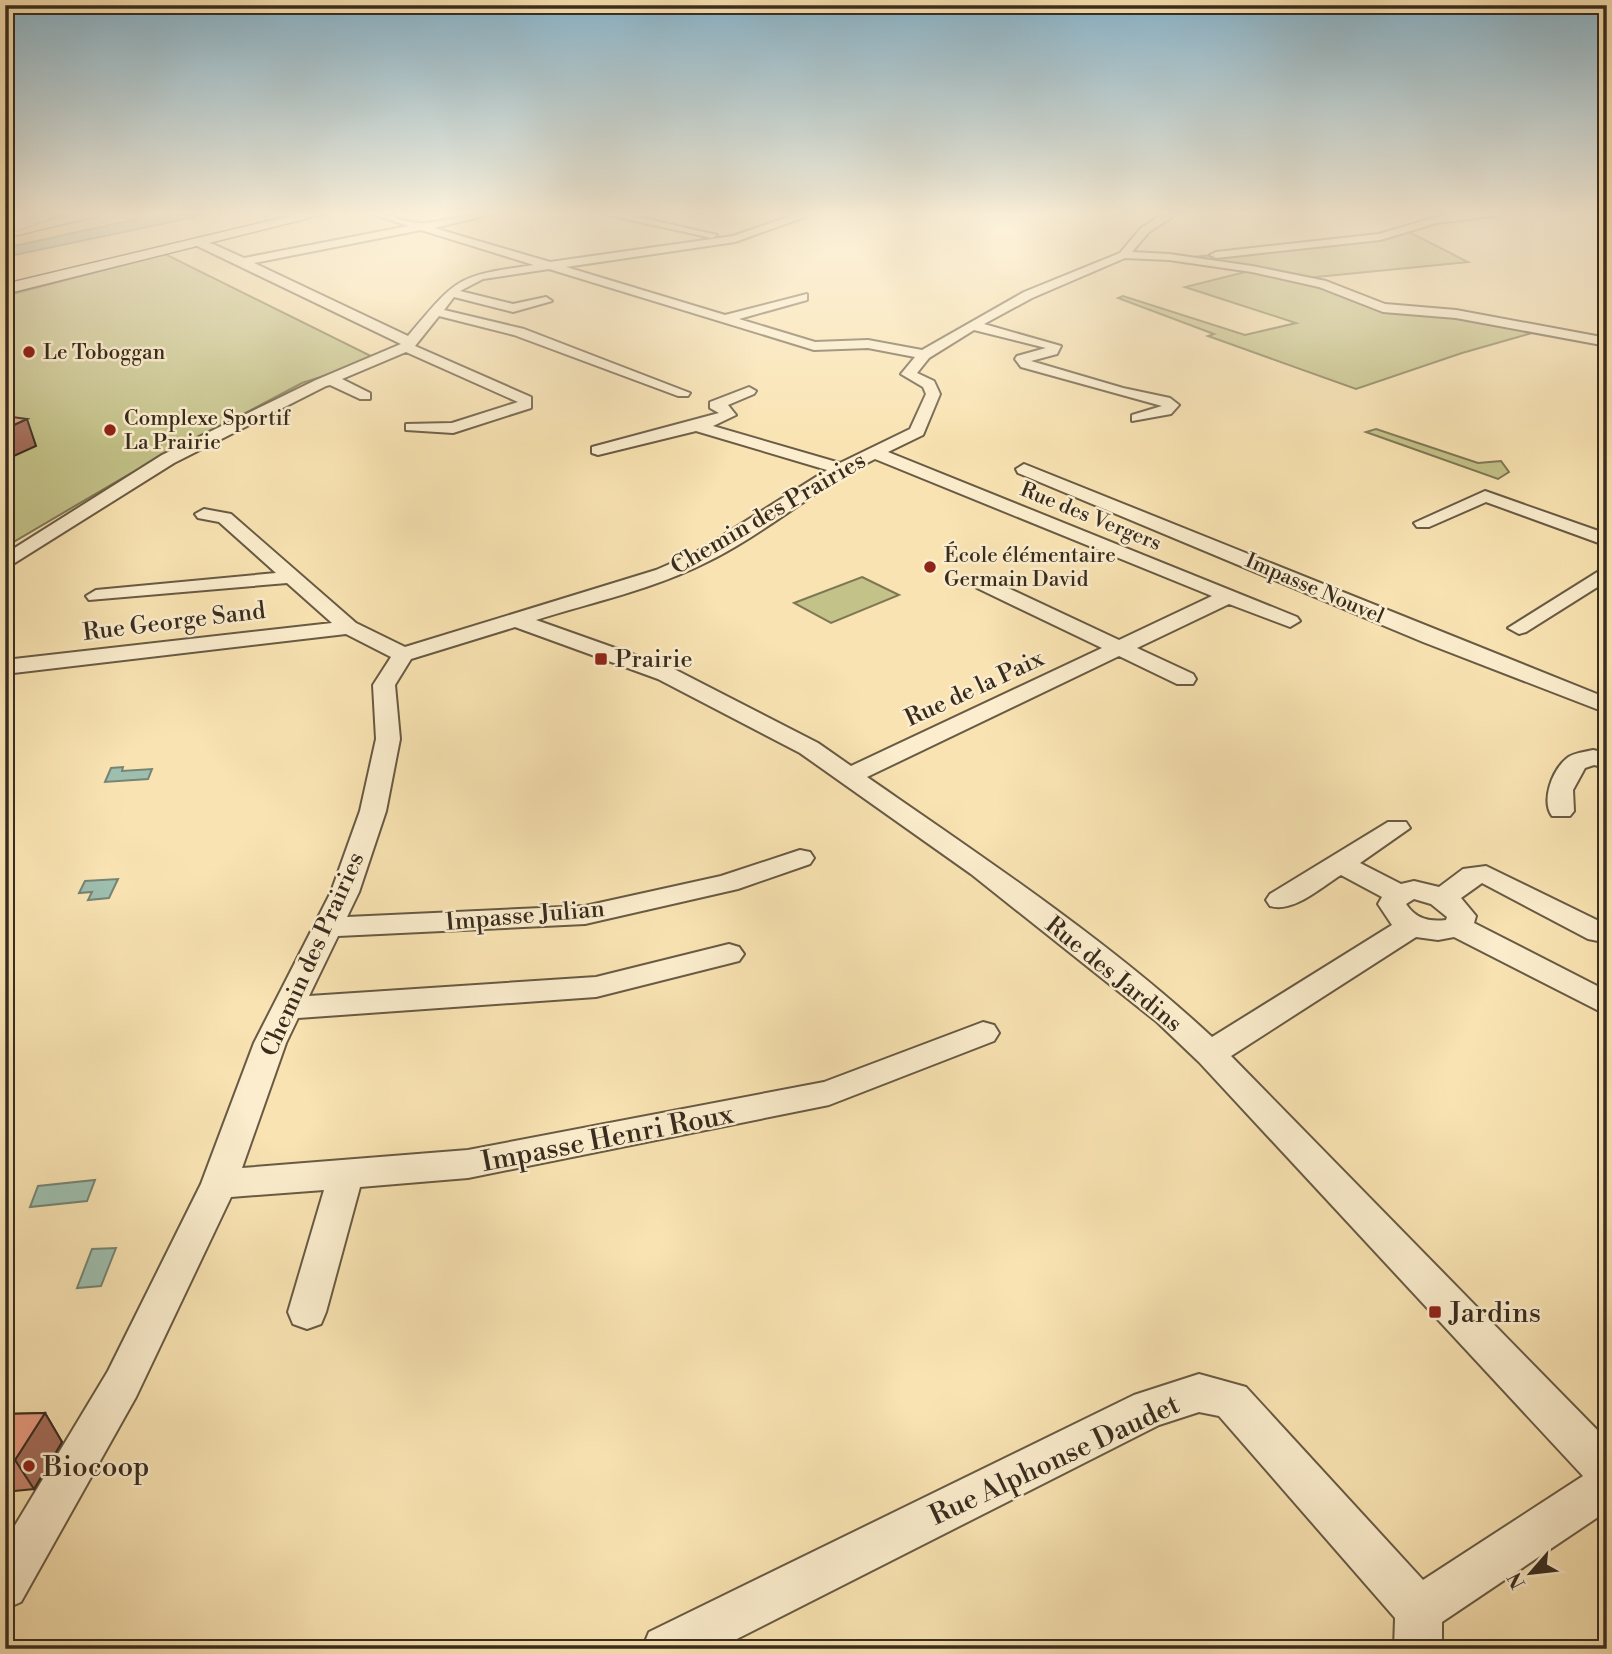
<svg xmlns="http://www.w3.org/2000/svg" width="1612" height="1654" font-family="'Libre Bodoni',serif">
	<rect width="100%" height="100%" fill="#f9e3b2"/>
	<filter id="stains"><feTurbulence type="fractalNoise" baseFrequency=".00286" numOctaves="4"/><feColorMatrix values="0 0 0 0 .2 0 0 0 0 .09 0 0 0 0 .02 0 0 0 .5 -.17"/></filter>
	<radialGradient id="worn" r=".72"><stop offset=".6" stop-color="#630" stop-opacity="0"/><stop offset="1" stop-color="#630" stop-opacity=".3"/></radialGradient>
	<g fill="#c3c288" stroke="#7e7754" stroke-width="2">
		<path d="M1407,231L1468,262L1306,278L1182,258L1372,240Z"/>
		<path d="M165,254L377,359L302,383L126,476L5,547V296Z"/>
		<path d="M1249,271L1302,280L1376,307L1539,331L1462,353L1356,389L1208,336L1214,334L1118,298L1123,296L1245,335L1296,323L1185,287Z"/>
		<path d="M1376,429L1478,463L1501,461L1509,472L1498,479L1366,432Z"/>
		<path d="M862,577L899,595L831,623L794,603Z"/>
	</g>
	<g fill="#9ebeae" stroke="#758475" stroke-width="2">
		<path d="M164,213H214L5,257V248Z"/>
		<path d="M123,767L122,771L152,769L148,779L105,782L111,768Z"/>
		<path d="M118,879L109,898L88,900L92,892L79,893L85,881Z"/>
		<path d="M95,1180L87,1201L30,1207L38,1186Z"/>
		<path d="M116,1248L101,1286L77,1288L92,1249Z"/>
	</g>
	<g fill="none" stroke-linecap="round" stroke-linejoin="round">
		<g stroke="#685a44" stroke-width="4">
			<g id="minor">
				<path d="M370,213C388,213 408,225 425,223C449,221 472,213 497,213L434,228L550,262L733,236L800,213H816L735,242L566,267L725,315L807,294V300L739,319L815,342L868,340L922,350L1024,292L1120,253L1141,228L1165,213H1178L1149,232L1132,252L1169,254L1252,266L1326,281L1385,304L1456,310L1607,338V346L1456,318L1383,312L1319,287L1252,272L1169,260L1125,258L1032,298L984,324L1061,346L1057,354L1031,361L1123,388L1170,398L1179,405L1171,414L1132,421V415L1162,406L1021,367L1015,359L1017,356L1046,348L974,330L929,358L917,373L934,381L940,394L923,435L888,452L1297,617L1300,621L1290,627L1229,604L1137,648L1193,674L1196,679L1193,684H1177L1119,656L867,777C983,857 1110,942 1212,1037L1392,925L1378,904L1382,897L1341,875C1321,887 1294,913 1270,906L1266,900L1270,894L1388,822H1406L1410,828L1360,863L1401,884L1414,881L1439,887L1463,869L1486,866L1607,925V939L1598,941L1588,939L1482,883L1461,898L1476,916L1474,923L1607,991V1015L1454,937L1438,940L1416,937L1231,1056L1607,1440V1511L1442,1622V1649H1394L1395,1618L1219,1416L1199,1412L1159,1425L717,1649H642L649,1632L1134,1395L1199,1374L1246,1387L1423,1580L1583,1476L1199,1062L1157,1022L971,874L800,753L658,679L515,627L411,659L395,685L400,739L386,811L359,892L347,917L585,906L721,876L800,850L810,852L814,858L810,864L738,889L585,924L338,936L309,996L596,977L729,944L739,947L744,954L739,961L596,997L298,1018L286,1043L242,1168L468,1150L824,1082L983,1022L994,1025L999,1033L994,1041L829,1105L468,1178L360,1187L326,1312L321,1324L307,1329L293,1324L288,1312L324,1190L231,1197L136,1397L21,1602L5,1609V1542L108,1371L201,1184L254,1043L331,892L360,811L376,739L373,685L391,657L346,634L5,674V660L332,623L287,583L89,600L86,596L96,590L276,573L219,522L198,518L195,514L204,509L231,514L356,623L405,647L656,570L695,553L827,470L696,431L598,455L592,453V447L719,413L710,408V402L749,387L756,391L754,394L728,405L736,415L713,426L840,463L910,429L926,394L923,387L901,374L915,357L868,348L814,350L549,269L483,279L460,291L513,304L546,297L552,301L513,312L454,297L444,310L524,329L690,393L688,396H678L514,335L439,316L415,346L531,397V408L453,433L406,430V424L452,423L518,402L406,352L342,379L370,393V399H360L330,385L326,386L174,463L5,569V554L162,455L316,380L401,344L191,243L196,240L213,244L244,258L408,226ZM421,230L534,265C456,276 458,277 408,336L254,263ZM875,459L1212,596L1119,640L991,580H977L974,584L977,588L1102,648L851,766L818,743L674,669L536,620C593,602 654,589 707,562C766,533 816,488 875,459ZM1414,899L1431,904L1447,917L1446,920C1429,922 1416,919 1406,904Z"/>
				<path d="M599,213H621L717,235L712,238Z"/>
				<path d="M1475,213H1518L1437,223L1380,240L1216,258L1210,255L1216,252L1379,234L1436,217Z"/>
				<path d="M1024,464L1607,698V713L1423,642L1018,473L1016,469Z"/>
				<path d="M1485,491L1607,534V546L1486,502L1429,527H1417L1414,523Z"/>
				<path d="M1607,566V581L1526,632L1519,634L1508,628Z"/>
				<path d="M1593,750L1607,753V768L1594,765L1585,768L1573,790L1574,811L1570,816H1552C1541,801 1552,771 1566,759C1572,753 1585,752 1593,750Z"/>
			</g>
		</g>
		<g stroke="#685a44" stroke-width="3">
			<path id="tertiary" d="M83,213H108L5,238V230Z"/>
		</g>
		<g stroke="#382c1f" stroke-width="3">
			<path id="secondary" d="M302,213H329L5,294V284Z"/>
		</g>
		<use href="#minor" fill="#fbedcd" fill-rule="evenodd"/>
		<use href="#tertiary" fill="#fbedcd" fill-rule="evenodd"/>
		<use href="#secondary" fill="#fbedcd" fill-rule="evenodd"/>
		<g stroke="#382c1f" stroke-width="3.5">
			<path id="rail" d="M5,224L65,213"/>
		</g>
		<use href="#rail" stroke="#fbedcd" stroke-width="2.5" stroke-dasharray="7" stroke-linecap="butt"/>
		<g stroke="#382c1f" stroke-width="18" stroke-linecap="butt">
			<path id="secondary-bridge" d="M5,226L42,213"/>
		</g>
		<use href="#secondary-bridge" stroke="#fbedcd" stroke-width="17"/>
	</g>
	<path fill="#c8856e" stroke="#382c1f" stroke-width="2" d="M45,1413L62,1442L34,1489L5,1492V1414Z"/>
	<g fill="#a36c5a" stroke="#382c1f" stroke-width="2">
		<path d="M27,419L36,446L5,460V429Z"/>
		<path d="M45,1413L62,1442L34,1489L15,1460Z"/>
	</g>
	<g fill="#e99b80" stroke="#382c1f" stroke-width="2">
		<path d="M5,416L27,419L5,429Z"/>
		<path d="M45,1413L15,1460L5,1461V1414Z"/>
	</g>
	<linearGradient id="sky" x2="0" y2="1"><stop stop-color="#8ab8d1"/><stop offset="0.48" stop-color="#fcf2dc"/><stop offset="1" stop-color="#fcf2dc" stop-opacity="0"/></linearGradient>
	<rect width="1612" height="445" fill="url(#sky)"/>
	<g fill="#8f2418" stroke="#fbedcd" stroke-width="2.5">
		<circle cx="29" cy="352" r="7"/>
		<circle cx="110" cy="430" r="7"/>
		<circle cx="930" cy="567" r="7"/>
		<rect x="594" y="652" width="14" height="14" rx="3.5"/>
		<rect x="1428" y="1305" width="14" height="14" rx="3.5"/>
		<circle cx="29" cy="1466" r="7"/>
	</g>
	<g text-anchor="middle" stroke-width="5" stroke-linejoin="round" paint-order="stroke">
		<g font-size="21" fill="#382c1f" stroke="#fbedcd" text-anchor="start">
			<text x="43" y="359">Le Toboggan</text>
			<text x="124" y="425">Complexe Sportif<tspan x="124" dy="24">La Prairie</tspan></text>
			<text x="944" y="562">École élémentaire<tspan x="944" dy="24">Germain David</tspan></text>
		</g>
		<g font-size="21" fill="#382c1f" stroke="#fbedcd">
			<text transform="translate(1091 516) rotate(22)" y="7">Rue des Vergers</text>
			<text transform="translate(1315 588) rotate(23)" y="7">Impasse Nouvel</text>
		</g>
		<g font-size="24" fill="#382c1f" stroke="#fbedcd">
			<text transform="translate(768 513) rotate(-30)" y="8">Chemin des Prairies</text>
			<text transform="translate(174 621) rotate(-7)" y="8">Rue George Sand</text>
			<text transform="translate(974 688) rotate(-25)" y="8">Rue de la Paix</text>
			<text transform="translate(525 915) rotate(-5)" y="8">Impasse Julian</text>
			<text transform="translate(312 954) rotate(-66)" y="8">Chemin des Prairies</text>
			<text transform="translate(1114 974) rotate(39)" y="8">Rue des Jardins</text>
		</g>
		<g font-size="24" fill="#382c1f" stroke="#fbedcd" text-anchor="start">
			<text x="615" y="667">Prairie</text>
		</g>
		<g font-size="28" fill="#382c1f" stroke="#fbedcd">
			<text transform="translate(607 1137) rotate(-11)" y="10">Impasse Henri Roux</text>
			<text transform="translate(1054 1459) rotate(-25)" y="10">Rue Alphonse Daudet</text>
		</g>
		<g font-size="28" fill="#382c1f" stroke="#fbedcd" text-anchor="start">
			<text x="1449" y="1322">Jardins</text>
			<text x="43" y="1476">Biocoop</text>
		</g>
	</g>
	<rect width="1612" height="1654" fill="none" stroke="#f9e3b2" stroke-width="28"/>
	<rect x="7" y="7" width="1598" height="1640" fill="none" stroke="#382c1f" stroke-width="3.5"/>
	<rect x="14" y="14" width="1584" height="1626" fill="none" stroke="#382c1f" stroke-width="2"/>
	<g transform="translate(1531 1573) rotate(242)" stroke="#fbedcd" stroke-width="5" paint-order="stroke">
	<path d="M0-5L12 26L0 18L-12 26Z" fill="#382c1f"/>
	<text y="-10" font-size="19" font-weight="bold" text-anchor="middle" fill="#382c1f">N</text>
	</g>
	<rect width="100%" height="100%" filter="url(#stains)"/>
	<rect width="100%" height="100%" fill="url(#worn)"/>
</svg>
